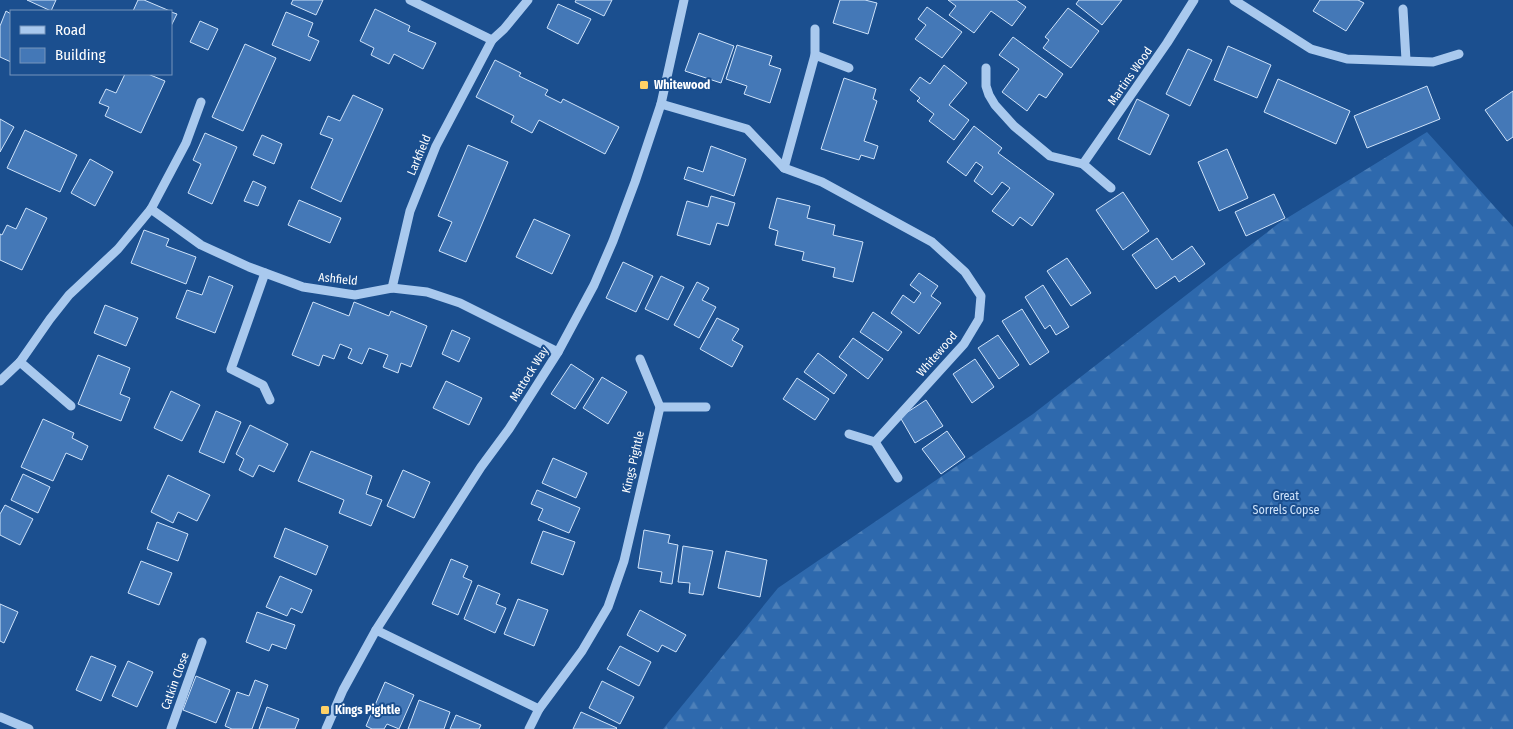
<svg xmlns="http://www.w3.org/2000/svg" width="1513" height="729" font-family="'Fira Sans Condensed',sans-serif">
	<defs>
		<pattern id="forest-firs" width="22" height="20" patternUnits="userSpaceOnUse" patternTransform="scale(1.25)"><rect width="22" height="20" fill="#2e69ad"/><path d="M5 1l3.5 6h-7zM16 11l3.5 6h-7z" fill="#4d80b9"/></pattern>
	</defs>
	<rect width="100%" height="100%" fill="#1b4f8f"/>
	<path fill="url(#forest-firs)" d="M1427,132L1513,227V729H663L778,588L1033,414L1279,223Z"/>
	<g fill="#4478b7" stroke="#cfe3fa">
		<path d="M27,0H56L51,11Z"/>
		<path d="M138,0H144L170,11H133Z"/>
		<path d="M293,0H323L316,15L291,4Z"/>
		<path d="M576,0H612L604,16L575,2Z"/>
		<path d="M840,0H865L877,3L868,34L833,23Z"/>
		<path d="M948,0H1016L1026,7L1012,26L991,11L974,33L949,15L956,6Z"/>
		<path d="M1079,0H1122L1102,25L1076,4Z"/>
		<path d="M1320,0H1358L1364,3L1346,31L1313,11Z"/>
		<path d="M558,4L591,19L578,44L547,28Z"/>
		<path d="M927,7L962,32L942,58L915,39L926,25L918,19Z"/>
		<path d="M1068,8L1099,31L1071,68L1043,48L1049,40L1045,37Z"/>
		<path d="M375,9L410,26L408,31L436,43L423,69L394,54L389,64L371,55L374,48L360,41Z"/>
		<path d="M6,11L11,14V62L0,57V26Z"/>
		<path d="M171,12L177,14L171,26Z"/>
		<path d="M286,12L313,23L308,36L319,41L310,61L272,45Z"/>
		<path d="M200,21L218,29L208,50L190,42Z"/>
		<path d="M699,33L734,46L721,83L685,71Z"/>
		<path d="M1013,37L1063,74L1046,98L1039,94L1027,111L1002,92L1019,69L999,55Z"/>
		<path d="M245,44L276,58L243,131L212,117Z"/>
		<path d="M737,45L772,56L769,65L781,69L770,103L744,94L747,86L726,79Z"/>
		<path d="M1228,46L1271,65L1257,98L1214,80Z"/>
		<path d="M1188,49L1212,60L1190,106L1166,94Z"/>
		<path d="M495,60L521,73L519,76L548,90L545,95L561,103L563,99L619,127L605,154L539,120L532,133L511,122L514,116L476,97Z"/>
		<path d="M944,65L967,83L949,105L969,120L954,140L929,121L934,114L917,101L920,98L910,90L920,77L930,84Z"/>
		<path d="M125,74H148L165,81L141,133L105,116L109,107L99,103L106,89L116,93Z"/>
		<path d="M844,78L876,89L873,99L877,101L864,141L878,146L874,159L861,155L859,160L821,149Z"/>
		<path d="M1278,79L1350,111L1336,144L1264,112Z"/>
		<path d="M1427,86L1440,119L1367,148L1354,116Z"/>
		<path d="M1513,91V137L1507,141L1485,110Z"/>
		<path d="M353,95L383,109L341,202L311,188L333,139L320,134L328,116L340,121Z"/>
		<path d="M1137,99L1169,115L1150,155L1118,139Z"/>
		<path d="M0,119L14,127L0,152Z"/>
		<path d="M974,126L1002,148L998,153L1054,194L1032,226L1020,217L1013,226L992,211L1010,188L1002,182L992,195L974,181L983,167L976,162L966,176L947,162Z"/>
		<path d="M25,130L77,155L60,192L7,168Z"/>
		<path d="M205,133L237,147L212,204L188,193L201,164L193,160Z"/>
		<path d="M262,135L282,144L274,164L253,155Z"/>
		<path d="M468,145L508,162L466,262L439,251L452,222L438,216Z"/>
		<path d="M711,146L746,159L734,196L684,179L688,167L703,172Z"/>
		<path d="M1227,149L1248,198L1219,211L1198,162Z"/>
		<path d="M90,159L113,172L95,206L71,193Z"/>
		<path d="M253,181L266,187L258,206L244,201Z"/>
		<path d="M1123,192L1149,231L1123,250L1096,210Z"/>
		<path d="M1274,194L1285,218L1246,236L1235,212Z"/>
		<path d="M711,196L735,203L728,226L717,223L710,245L677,235L687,201L708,207Z"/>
		<path d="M777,198L810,206L807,218L835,225L833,235L863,242L853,282L833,277L835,268L802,260L804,252L775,245L778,231L769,228Z"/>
		<path d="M299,200L341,218L330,243L288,225Z"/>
		<path d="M26,208L47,218L22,270L0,260V234L2,235L7,225L16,229Z"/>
		<path d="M534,219L570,235L552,274L516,257Z"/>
		<path d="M144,230L169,239L166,246L196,257L186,284L131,263Z"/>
		<path d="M1157,238L1172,260L1192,246L1205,264L1179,282L1175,276L1156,289L1132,255Z"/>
		<path d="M1067,258L1091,293L1071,306L1047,271Z"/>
		<path d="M623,262L653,276L636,312L606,298Z"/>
		<path d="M919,273L938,286L931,296L941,303L919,334L891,313L903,295L914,303L921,293L910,285Z"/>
		<path d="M209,276L233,286L215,333L176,318L187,290L202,295Z"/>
		<path d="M661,276L684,287L668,320L645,309Z"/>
		<path d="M697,282L709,288L702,300L716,307L699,338L674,325Z"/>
		<path d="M1043,285L1069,327L1056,335L1050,325L1045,329L1025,297Z"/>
		<path d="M313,302L349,316L354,302L389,316L391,311L427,326L411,367L401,363L398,373L383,367L388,355L369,348L362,364L348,358L352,349L340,344L334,359L323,355L319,366L292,355Z"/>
		<path d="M105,305L138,318L126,346L94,333Z"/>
		<path d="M1022,309L1049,352L1030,365L1002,321Z"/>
		<path d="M873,312L902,332L888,351L860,332Z"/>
		<path d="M717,318L739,329L732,340L743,346L732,367L700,349Z"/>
		<path d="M452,330L470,338L459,362L442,354Z"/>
		<path d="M998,335L1019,365L999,379L978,348Z"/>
		<path d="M853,338L883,359L868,379L839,357Z"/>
		<path d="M818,353L847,375L834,394L804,372Z"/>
		<path d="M98,355L130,368L120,394L130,398L121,421L78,404Z"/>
		<path d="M975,359L994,387L972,403L953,374Z"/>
		<path d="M571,364L594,379L575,409L551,394Z"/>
		<path d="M602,377L627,392L608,424L583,408Z"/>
		<path d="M797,378L829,399L815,420L783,399Z"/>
		<path d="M446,381L482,398L469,425L433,408Z"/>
		<path d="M171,391L200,405L182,441L154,428Z"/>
		<path d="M926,400L943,426L915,443L900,417Z"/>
		<path d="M216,411L241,422L224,463L199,452Z"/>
		<path d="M43,419L74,433L72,438L88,446L82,460L66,453L53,481L21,467Z"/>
		<path d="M250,425L288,444L274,472L259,465L253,477L239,470L244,459L236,454Z"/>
		<path d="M947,431L965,457L941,474L922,449Z"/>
		<path d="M311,451L372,476L366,494L382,500L371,526L339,513L344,500L298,481Z"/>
		<path d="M553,458L587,473L576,498L542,483Z"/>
		<path d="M403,470L430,482L414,518L387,506Z"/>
		<path d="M23,474L50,487L38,513L11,500Z"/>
		<path d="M168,475L210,495L197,521L178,512L173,523L151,512Z"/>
		<path d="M537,490L580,508L569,533L538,520L543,509L531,504Z"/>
		<path d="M5,505L33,519L20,545L0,535V514Z"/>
		<path d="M157,522L188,534L178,561L147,549Z"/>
		<path d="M285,528L328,546L316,575L274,557Z"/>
		<path d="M644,530L670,535L668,543L678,545L672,584L660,582L662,572L638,568Z"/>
		<path d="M543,531L575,542L563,575L531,563Z"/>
		<path d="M683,546L713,551L703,595L689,593L690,583L678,582Z"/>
		<path d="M726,551L767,560L760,597L718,588Z"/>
		<path d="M451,559L468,566L463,577L472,581L458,615L432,604Z"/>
		<path d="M141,561L172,573L159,605L128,593Z"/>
		<path d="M280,576L312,590L302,613L291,608L287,616L266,607Z"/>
		<path d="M478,585L500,594L496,604L506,608L495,633L464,619Z"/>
		<path d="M518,599L548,610L534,646L504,634Z"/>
		<path d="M0,604L18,612L4,643L0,641Z"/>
		<path d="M640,610L686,635L676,652L662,645L658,652L627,635Z"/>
		<path d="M257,612L295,625L286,649L272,644L269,651L246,642Z"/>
		<path d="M620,646L651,662L639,686L607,669Z"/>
		<path d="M91,656L116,666L101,701L76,690Z"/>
		<path d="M128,661L153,672L137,707L112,696Z"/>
		<path d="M196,676L230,690L216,723L183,710Z"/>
		<path d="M255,680L268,685L252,729H232L225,726L237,692L249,696Z"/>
		<path d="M602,681L634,697L620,724L589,708Z"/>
		<path d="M385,682L414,695L399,729L387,724L384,729H372L366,726Z"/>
		<path d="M419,700L450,712L444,729H408Z"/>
		<path d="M267,707L299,719L295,729H259Z"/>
		<path d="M581,712L617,728L616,729H573Z"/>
		<path d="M456,715L481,725L479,729H450Z"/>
	</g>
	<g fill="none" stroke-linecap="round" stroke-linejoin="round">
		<g stroke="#a9c9ee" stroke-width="9">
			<path d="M410,0L492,40"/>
			<path d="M1234,0L1311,49L1347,59L1433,62L1459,54"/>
			<path d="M1403,9L1406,60"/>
			<path d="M815,55L849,68"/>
			<path d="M986,68V86L989,95L995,105L1014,126L1050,156L1083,164L1111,188"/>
			<path d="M661,104L747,129L784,168L822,182L932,242L965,272L981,296L979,319L964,344L875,442"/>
			<path d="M1083,164L1167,43L1194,0"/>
			<path d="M784,168L815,55V29"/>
			<path d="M151,209L201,245L249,267L303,287L355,295L392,288L427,292L460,303L558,352"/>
			<path d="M265,273L231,369L263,385L270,400"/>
			<path d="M392,288L410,211L436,146L492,40L504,29L528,0"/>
			<path d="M20,362L71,406"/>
			<path d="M0,381L20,362L50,319L69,295L118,249L151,209L186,143L201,102"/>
			<path d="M660,407H706"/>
			<path d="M849,434L875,442L898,478"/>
			<path d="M376,630L539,709"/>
			<path d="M0,717L29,729"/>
			<path d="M171,729L202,642"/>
			<path d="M326,729L343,690L376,630L481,467L509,429L558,352L594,285L613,241L635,182L661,104L684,0"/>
			<path d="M529,729L539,709L582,651L608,607L624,561L660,407L640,359"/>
		</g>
	</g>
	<g fill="#ffd166" stroke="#1b4f8f" stroke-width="2">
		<rect x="639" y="80" width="10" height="10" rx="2.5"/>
		<rect x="320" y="705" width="10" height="10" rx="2.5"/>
	</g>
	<g text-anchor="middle" stroke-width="4" stroke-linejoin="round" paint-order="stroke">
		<g font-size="12" fill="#fff" stroke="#1b4f8f">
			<text transform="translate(1130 76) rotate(-55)" y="4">Martins Wood</text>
			<text transform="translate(419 155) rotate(-67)" y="4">Larkfield</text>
			<text transform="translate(338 279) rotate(6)" y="4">Ashfield</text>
			<text transform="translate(937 354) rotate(-49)" y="4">Whitewood</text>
			<text transform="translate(529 374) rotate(-58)" y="4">Mattock Way</text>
			<text transform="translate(633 462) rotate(-77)" y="4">Kings Pightle</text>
			<text transform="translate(175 681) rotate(-70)" y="4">Catkin Close</text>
		</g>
		<g font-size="12" font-weight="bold" fill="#fff" stroke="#1b4f8f" text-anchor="start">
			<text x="654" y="89">Whitewood</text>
			<text x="335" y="714">Kings Pightle</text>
		</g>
		<g font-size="12" fill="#cfe3fa" stroke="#1b4f8f">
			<text x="1286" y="500">Great<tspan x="1286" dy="14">Sorrels Copse</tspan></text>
		</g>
	</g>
	<rect x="10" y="10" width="162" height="65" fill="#1b4f8f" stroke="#7695bc"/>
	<rect x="20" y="26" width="25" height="8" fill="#a9c9ee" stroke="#7695bc"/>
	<text x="55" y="35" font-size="15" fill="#ffffff">Road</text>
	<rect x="20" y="48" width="25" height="15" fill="#4478b7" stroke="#7695bc"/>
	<text x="55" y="60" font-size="15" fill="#ffffff">Building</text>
</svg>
